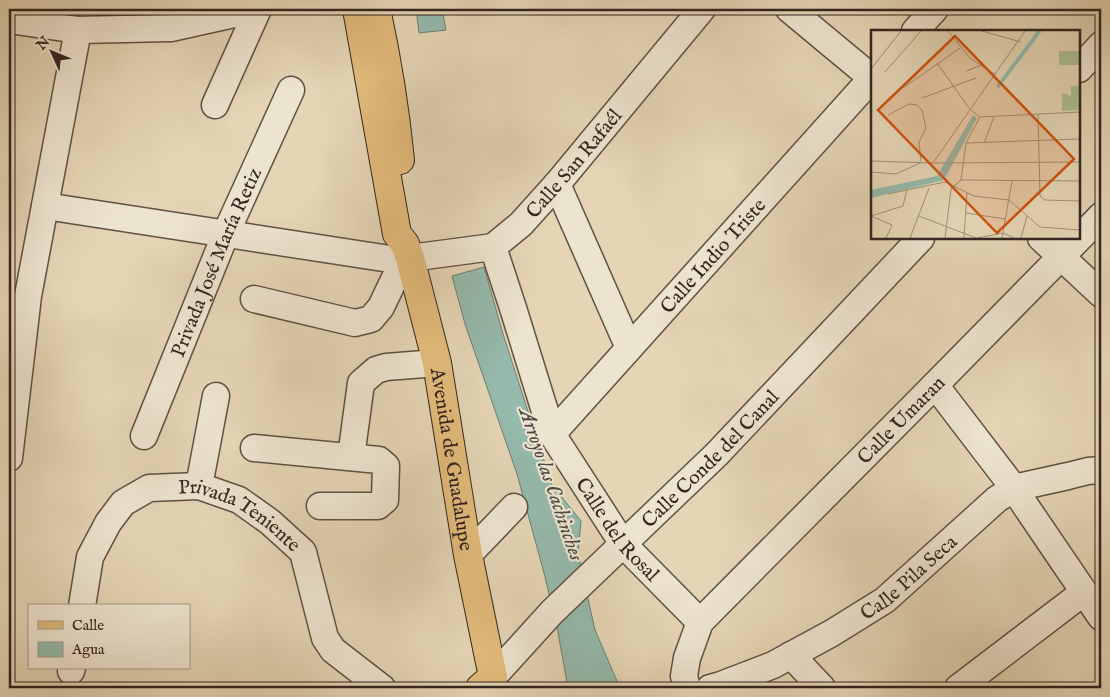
<svg xmlns="http://www.w3.org/2000/svg" width="1110" height="697" font-family="'IM FELL English',serif">
	<rect width="100%" height="100%" fill="#e4d5b5"/>
	<filter id="stains"><feTurbulence type="fractalNoise" baseFrequency=".004" numOctaves="4"/><feColorMatrix values="0 0 0 0 .2 0 0 0 0 .09 0 0 0 0 .02 0 0 0 .5 -.17"/></filter>
	<radialGradient id="worn" r=".72"><stop offset=".6" stop-color="#630" stop-opacity="0"/><stop offset="1" stop-color="#630" stop-opacity=".3"/></radialGradient>
	<g fill="#95b9ab" stroke="#6d7e73">
		<path d="M416,9H442L446,30L419,33Z"/>
		<path d="M484,267L503,334L552,485L581,521L578,554L595,630L620,688H568L557,627L544,573L517,474L465,324L452,276Z"/>
	</g>
	<g fill="none" stroke-linecap="round" stroke-linejoin="round">
		<g stroke="#5e5145" stroke-width="29">
			<g id="minor">
				<path d="M9,20L78,30L171,28L257,9"/>
				<path d="M915,31L935,9"/>
				<path d="M1079,69L1101,45"/>
				<path d="M215,105L258,9"/>
				<path d="M557,184L629,348"/>
				<path id="s1" d="M45,206L403,261L410,258L493,247L521,224L557,184L702,9"/>
				<path d="M1041,238L1101,294"/>
				<path id="s2" d="M493,247L513,308L552,434L623,544L700,622"/>
				<path d="M254,299L355,323L371,319L381,307L403,261"/>
				<path d="M935,385L1010,483L1101,617"/>
				<path id="s3" d="M552,434L872,78L789,9"/>
				<path id="s4" d="M144,436L226,233L291,90"/>
				<path d="M254,448L379,460L386,466L385,500L378,506H320"/>
				<path d="M351,457L361,383L376,370L386,367L437,363"/>
				<path d="M9,458L28,296L78,30"/>
				<path d="M199,486L216,396"/>
				<path d="M468,555L514,507"/>
				<path id="s5" d="M82,606L90,557L108,523L123,503L149,488L199,486L239,500L270,522L303,552L325,638L333,650L382,688"/>
				<path d="M791,655L822,688"/>
				<path d="M71,671L72,668"/>
				<path id="s6" d="M493,677L552,612L717,454L921,238"/>
				<path id="s7" d="M687,688L684,676L687,658L700,622L935,385L1101,216"/>
				<path id="s8" d="M710,688L721,685L773,665L832,633L885,600L997,499L1013,489L1023,486L1068,476L1088,471L1101,470"/>
				<path d="M958,688L1084,592"/>
			</g>
		</g>
		<g stroke="#322520" stroke-width="30">
			<g id="major">
				<path id="s9" d="M357,9L397,234L405,244L410,258L437,363L468,555L493,677L480,688"/>
				<path d="M376,9C387,59 395,109 400,160"/>
			</g>
		</g>
		<use href="#minor" stroke="#ede4cf" stroke-width="26"/>
		<use href="#major" stroke="#e2ba7a" stroke-width="28"/>
	</g>
	<g text-anchor="middle" stroke-width="4.5" stroke-linejoin="round" paint-order="stroke">
		<g font-size="20" fill="#322520" stroke="#ede4cf">
			<text dy="7" stroke="none"><textPath href="#s1" startOffset="570">Calle San Rafaél</textPath></text>
			<text dy="7" stroke="none"><textPath href="#s3" startOffset="240">Calle Indio Triste</textPath></text>
			<text dy="7" stroke="none"><textPath href="#s4" startOffset="188">Privada José María Retiz</textPath></text>
			<text dy="7" stroke="none"><textPath href="#s7" startOffset="354">Calle Umaran</textPath></text>
			<text dy="7" stroke="none"><textPath href="#s6" startOffset="308">Calle Conde del Canal</textPath></text>
			<text dy="7" stroke="none"><textPath href="#s9" startOffset="462">Avenida de Guadalupe</textPath></text>
			<text dy="7" stroke="none"><textPath href="#s5" startOffset="242">Privada Teniente</textPath></text>
			<text dy="7" stroke="none"><textPath href="#s2" startOffset="312">Calle del Rosal</textPath></text>
			<text dy="7" stroke="none"><textPath href="#s8" startOffset="229">Calle Pila Seca</textPath></text>
		</g>
		<g font-size="21" font-style="italic" fill="#4b4a43" stroke="#ede4cf">
			<text transform="translate(552 484) rotate(71)" y="7">Arroyo las Cachinches</text>
		</g>
	</g>
	<g transform="translate(871 30)">
		<rect width="209" height="209" fill="#e4d5b5"/>
		<path d="M188,21H209V35H188ZM200,56H209V80L191,81V63L200,66Z" fill="#adbe93"/>
		<path d="M166,1H171L128,58L125,56ZM102,85L106,88L73,150L0,168V160L66,146Z" fill="#95b9ab"/>
		<path fill="none" stroke="#9d8f79" stroke-width="1" d="M77,1L99,28L125,45M111,1L150,12M66,33L98,78L109,87L209,82M0,39L30,1M95,41L111,35M14,42L50,1M32,58L89,18M51,68L105,48M167,84L169,166L174,170L209,171M17,85L38,74L46,75L51,80L55,98L48,112L50,131M95,113L209,109M113,113L123,87M0,131L62,133L154,1M62,133L209,132M0,142L25,144L51,132M90,150L95,113L109,87M17,164L74,152L103,166L138,170L169,197L209,200M95,183L134,189M0,186L32,176L36,159M0,186L21,195L15,208M48,186L105,208M39,208L58,158M74,208L80,159L90,150L209,151M93,208L96,163M106,208L132,203L143,208M131,208L141,151M150,208L156,186"/>
		<path fill="#cd510f" fill-opacity="0.15" stroke="#cd510f" stroke-width="2.5" d="M84,6L203,129L126,203L7,80Z"/>
		<rect width="209" height="209" fill="none" stroke="#322520" stroke-width="2.5"/>
	</g>
	<rect width="1110" height="697" fill="none" stroke="#e4d5b5" stroke-width="30"/>
	<rect x="10" y="10" width="1090" height="677" fill="none" stroke="#322520" stroke-width="2.5"/>
	<rect x="15" y="15" width="1080" height="667" fill="none" stroke="#322520"/>
	<rect x="28" y="604" width="162" height="65" fill="#ede4cf" stroke="#a29889"/>
	<rect x="38" y="621" width="25" height="8" fill="#e2ba7a" stroke="#a29889"/>
	<text x="72" y="630" font-size="15" fill="#322520">Calle</text>
	<rect x="38" y="642" width="25" height="15" fill="#95b9ab" stroke="#a29889"/>
	<text x="72" y="654" font-size="15" fill="#322520">Agua</text>
	<g transform="translate(52 52) rotate(314)" stroke="#ede4cf" stroke-width="4" paint-order="stroke">
	<path d="M0-4L9 19L0 12L-9 19Z" fill="#322520"/>
	<text y="-8" font-size="14" font-weight="bold" text-anchor="middle" fill="#322520">N</text>
	</g>
	<rect width="100%" height="100%" filter="url(#stains)"/>
	<rect width="100%" height="100%" fill="url(#worn)"/>
</svg>
